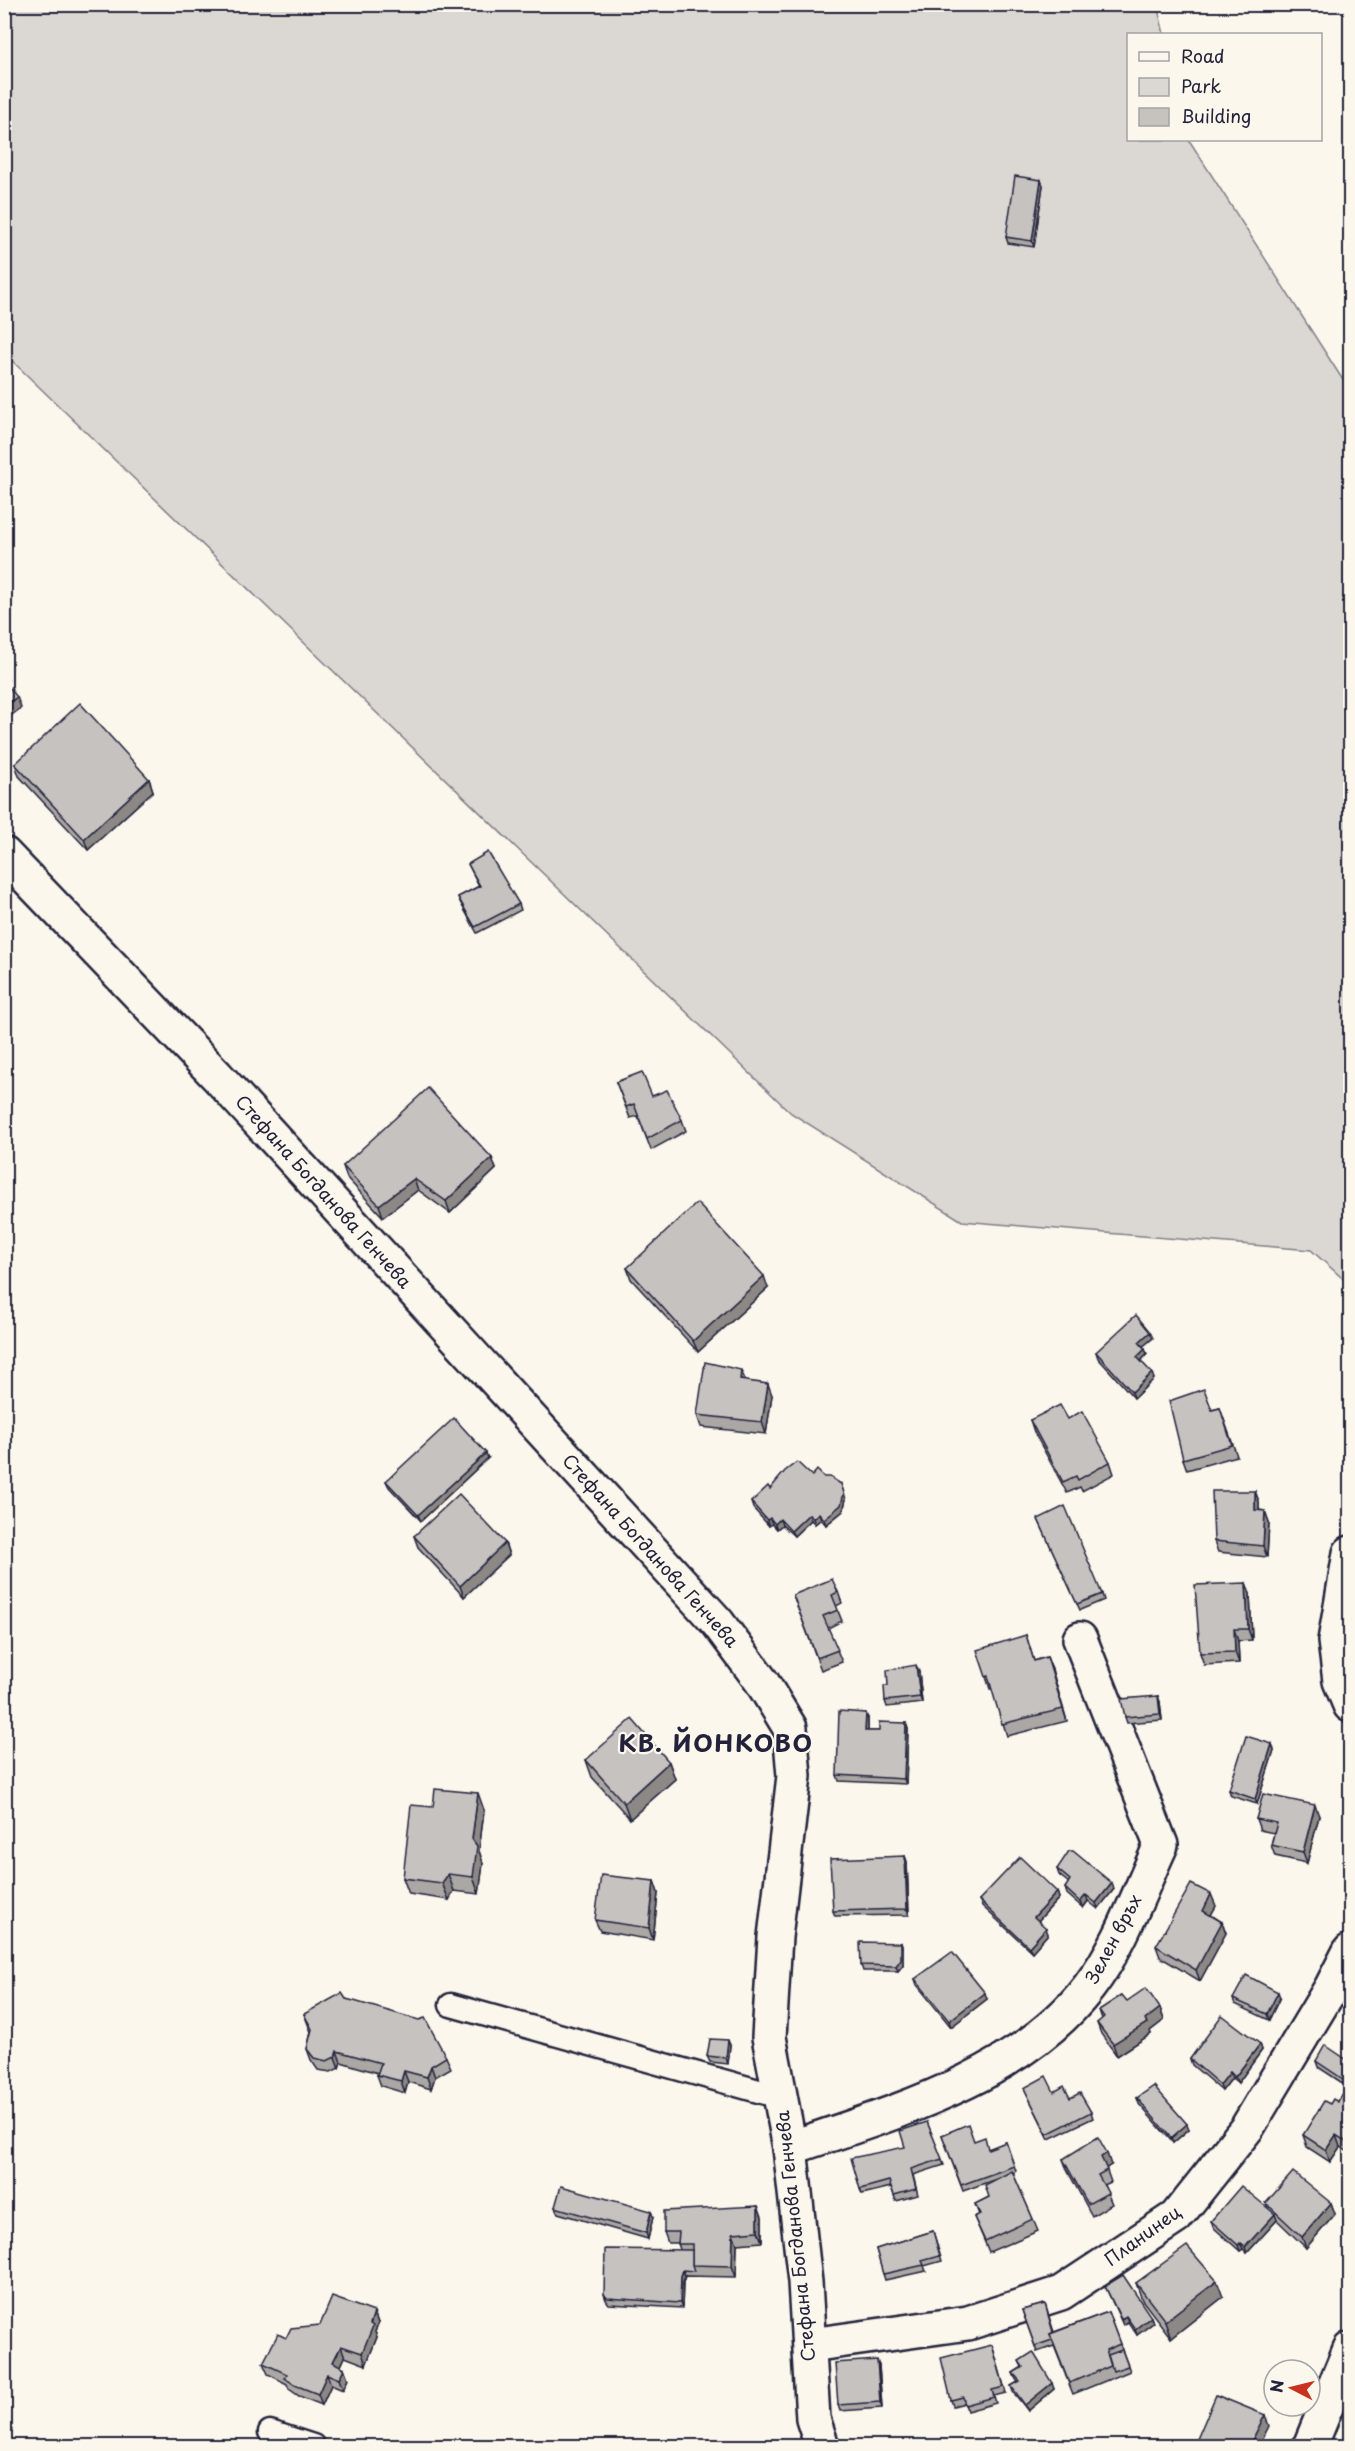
<svg xmlns="http://www.w3.org/2000/svg" width="1355" height="2451" font-family="'Playpen Sans',sans-serif">
	<rect width="100%" height="100%" fill="#fbf7ec"/>
	<filter id="ink" filterUnits="userSpaceOnUse"><feTurbulence type="fractalNoise" baseFrequency=".0167" numOctaves="2"/><feDisplacementMap in="SourceGraphic" scale="12" xChannelSelector="R" yChannelSelector="G"/><feConvolveMatrix kernelMatrix="1 2 1 2 8 2 1 2 1" color-interpolation-filters="sRGB"/></filter>
	<g filter="url(#ink)">
		<path fill="#dbd8d3" stroke="#7e7d87" stroke-width="1.5" d="M4,5H1157L1164,34H1128V140H1189L1350,391V1285L1311,1250L962,1221L791,1113L5,354Z"/>
		<g fill="none" stroke-linecap="round" stroke-linejoin="round">
			<g stroke="#22223b" stroke-width="27">
				<g id="service">
					<path d="M451,2005L780,2097"/>
					<path d="M270,2432L313,2446"/>
				</g>
			</g>
			<g stroke="#22223b" stroke-width="38">
				<g id="minor">
					<path d="M4,854L217,1076L718,1623L762,1682L790,1728L794,1776L775,1937L769,2037L790,2148L805,2282L813,2419L822,2446"/>
					<path d="M1350,1553L1335,1641L1340,1681L1350,1705"/>
					<path d="M790,2148C893,2113 1020,2077 1089,1987C1121,1945 1139,1892 1161,1845L1080,1639"/>
					<path d="M810,2345L968,2323L1061,2293L1176,2217L1247,2128L1331,1988L1350,1951"/>
					<path d="M1310,2446L1350,2349"/>
				</g>
			</g>
			<use href="#service" stroke="#fbf7ec" stroke-width="22"/>
			<use href="#minor" stroke="#fbf7ec" stroke-width="33"/>
		</g>
		<g fill="#aaa7a5" stroke="#22223b" stroke-width="1.5">
			<path d="M1043,185L1034,247L1008,243L1006,237Z"/>
			<path d="M15,764L149,779L153,791L88,850L19,776Z"/>
			<path d="M468,864L519,904L521,910L477,933L460,902L458,897L479,886Z"/>
			<path d="M616,1082L652,1096L682,1120L686,1131L651,1150L638,1116L630,1118Z"/>
			<path d="M492,1158L496,1169L450,1213L418,1190L383,1217L347,1178L343,1166Z"/>
			<path d="M627,1268L768,1288L698,1352L631,1279Z"/>
			<path d="M1153,1338L1143,1346L1147,1354L1141,1361L1154,1379L1134,1398L1098,1358L1096,1352Z"/>
			<path d="M745,1381L772,1395L766,1434L701,1427L697,1415Z"/>
			<path d="M1220,1408L1237,1456L1187,1470L1183,1459L1212,1410Z"/>
			<path d="M1068,1419L1110,1462L1114,1474L1082,1491L1080,1487L1067,1493L1034,1432L1030,1420Z"/>
			<path d="M488,1458L421,1521L389,1487L386,1481Z"/>
			<path d="M812,1476L846,1499L843,1511L826,1525L821,1519L815,1524L811,1520L794,1536L782,1525L777,1529L772,1524L769,1526L753,1508L751,1502L770,1489Z"/>
			<path d="M1255,1491L1259,1502V1510L1265,1511L1269,1522L1267,1557L1218,1552L1214,1541Z"/>
			<path d="M1038,1519L1102,1594L1104,1600L1080,1610Z"/>
			<path d="M414,1536L505,1543L509,1555L464,1597L418,1547Z"/>
			<path d="M1246,1583L1250,1594L1252,1640L1238,1641L1239,1663L1204,1665L1200,1653Z"/>
			<path d="M838,1592L842,1603L836,1606L842,1621L828,1628L842,1662L821,1670L793,1595Z"/>
			<path d="M1026,1635L1034,1661L1047,1657L1067,1721L1007,1736L992,1688L990,1689L986,1677Z"/>
			<path d="M919,1671L922,1703L887,1707L885,1701L888,1686Z"/>
			<path d="M1158,1696L1160,1702L1162,1720L1127,1723L1125,1717Z"/>
			<path d="M868,1719V1731H879L906,1723L908,1729L906,1784L839,1781L837,1775Z"/>
			<path d="M1272,1744L1274,1750L1257,1804L1231,1796L1229,1790Z"/>
			<path d="M586,1760L669,1762L675,1779L630,1819L592,1777Z"/>
			<path d="M433,1807L484,1810L479,1851L483,1863L479,1894L454,1891L449,1900L409,1894L403,1878Z"/>
			<path d="M1319,1816L1307,1863L1275,1856L1271,1845L1274,1833L1260,1830L1256,1819Z"/>
			<path d="M905,1856L907,1862L909,1915L835,1916L833,1911Z"/>
			<path d="M1057,1869L1112,1883L1114,1889L1098,1909L1088,1901L1083,1908L1067,1894L1065,1888L1069,1883L1059,1875Z"/>
			<path d="M654,1881L658,1893L653,1940L600,1931L595,1920Z"/>
			<path d="M1057,1892L1059,1898L1038,1921L1048,1934L1032,1952L982,1906L979,1900Z"/>
			<path d="M1216,1906L1211,1915L1222,1922L1226,1933L1200,1981L1160,1957L1156,1946Z"/>
			<path d="M901,1943L903,1949V1965L898,1971H863L861,1965Z"/>
			<path d="M915,1979L987,1999L951,2027L917,1985Z"/>
			<path d="M1280,1997L1269,2020L1235,2004L1233,1999Z"/>
			<path d="M346,1999L446,2057L451,2068L435,2077L431,2089L408,2082L405,2093L381,2086L377,2075L378,2073L341,2062L339,2068L331,2072L318,2070L311,2060L307,2049L311,2032L304,2014Z"/>
			<path d="M1127,2001L1160,2008L1164,2020L1150,2031L1151,2034L1117,2056L1101,2034L1097,2023L1102,2019L1099,2010Z"/>
			<path d="M1260,2044L1262,2050L1238,2083L1232,2078L1222,2091L1192,2065L1190,2059Z"/>
			<path d="M730,2045L728,2064L710,2062L707,2056Z"/>
			<path d="M1316,2061L1350,2062V2088L1318,2067Z"/>
			<path d="M1024,2088L1054,2092L1070,2098L1091,2112L1093,2118L1049,2139Z"/>
			<path d="M1350,2096V2153L1340,2147L1330,2162L1307,2147L1303,2135L1330,2104L1338,2102Z"/>
			<path d="M1137,2098L1189,2129L1173,2143L1139,2104Z"/>
			<path d="M927,2122L944,2165L913,2175L918,2195L896,2201L891,2187L862,2194L860,2189L905,2147Z"/>
			<path d="M942,2135L974,2141L989,2149L1006,2142L1016,2171L1013,2173L1038,2231L989,2252L974,2217L979,2215L975,2204L989,2197L1002,2177L963,2191Z"/>
			<path d="M1063,2159L1111,2165L1106,2168L1111,2182L1104,2185L1112,2204L1092,2216L1067,2170Z"/>
			<path d="M1266,2203H1331L1335,2214L1306,2248L1277,2220L1247,2253L1243,2249L1240,2251L1213,2227L1211,2221L1268,2208Z"/>
			<path d="M758,2206L762,2217V2242L737,2244L736,2277L685,2276L683,2282L682,2308L609,2304L606,2300L604,2294L680,2250L678,2243H668L664,2232Z"/>
			<path d="M555,2207L651,2211L653,2217L648,2239L558,2213Z"/>
			<path d="M1350,2210V2229L1347,2227L1344,2221Z"/>
			<path d="M933,2231L942,2261L924,2266L926,2271L885,2280L876,2249Z"/>
			<path d="M1136,2283L1223,2297L1171,2338L1142,2300Z"/>
			<path d="M1105,2286L1151,2317L1153,2323L1137,2335L1128,2322L1123,2325Z"/>
			<path d="M1045,2304L1054,2332L1108,2312L1130,2371L1073,2394L1054,2346L1037,2352L1022,2310Z"/>
			<path d="M374,2312L378,2323L375,2332L377,2337L366,2365L345,2357L341,2366L344,2368L348,2379L343,2390L331,2385L322,2405L299,2396L289,2389L287,2384L268,2374L263,2363L320,2325Z"/>
			<path d="M994,2351L1006,2393L994,2396L996,2403L967,2411L965,2403L953,2406L951,2400Z"/>
			<path d="M1019,2361L1054,2389L1028,2411L1013,2392L1011,2386L1018,2382L1015,2378L1013,2373L1022,2367Z"/>
			<path d="M879,2366L882,2408L840,2411L838,2405Z"/>
		</g>
		<g fill="#8b8886" stroke="#22223b" stroke-width="1.5">
			<path d="M1041,180L1043,185L1034,247L1032,241Z"/>
			<path d="M4,671L8,680L4,682Z"/>
			<path d="M17,697L21,708L4,721V706Z"/>
			<path d="M149,779L153,791L88,850L84,839Z"/>
			<path d="M492,1158L496,1169L450,1213L446,1201Z"/>
			<path d="M414,1179L418,1190L383,1217L379,1205Z"/>
			<path d="M764,1276L768,1288L698,1352L693,1341Z"/>
			<path d="M1150,1332L1153,1338L1141,1348L1139,1342Z"/>
			<path d="M1145,1349L1147,1354L1139,1363L1137,1357Z"/>
			<path d="M741,1370L746,1382L740,1380Z"/>
			<path d="M1152,1373L1154,1379L1134,1398L1132,1392Z"/>
			<path d="M768,1384L772,1395L766,1434L762,1422Z"/>
			<path d="M486,1453L488,1458L421,1521L418,1515Z"/>
			<path d="M841,1484L846,1499L843,1511L826,1525L824,1519Z"/>
			<path d="M1255,1491L1259,1502V1522L1255,1510Z"/>
			<path d="M1265,1511L1269,1522L1267,1557L1263,1546Z"/>
			<path d="M819,1513L821,1519L815,1524L813,1518Z"/>
			<path d="M809,1514L811,1520L794,1536L791,1531Z"/>
			<path d="M770,1518L772,1524L769,1526L767,1520Z"/>
			<path d="M780,1519L782,1525L777,1529L775,1524Z"/>
			<path d="M505,1543L509,1555L464,1597L460,1586Z"/>
			<path d="M1246,1583L1250,1594L1252,1640L1248,1629Z"/>
			<path d="M1234,1629L1238,1641L1239,1663L1235,1652Z"/>
			<path d="M1047,1657L1052,1669L1067,1721L1063,1709Z"/>
			<path d="M916,1665L919,1671L922,1703L920,1697Z"/>
			<path d="M1158,1696L1160,1702L1162,1720L1160,1714Z"/>
			<path d="M866,1713L868,1719V1736L865,1731Z"/>
			<path d="M906,1723L908,1729L906,1784L904,1779Z"/>
			<path d="M1272,1744L1274,1750L1257,1804L1255,1799Z"/>
			<path d="M669,1762L675,1779L630,1819L624,1803Z"/>
			<path d="M478,1793L484,1810L479,1851L483,1863L479,1894L473,1877L472,1839Z"/>
			<path d="M1315,1805L1319,1816L1307,1863L1303,1852Z"/>
			<path d="M905,1856L907,1862L909,1915L907,1909Z"/>
			<path d="M448,1874L454,1891L449,1900L442,1883Z"/>
			<path d="M654,1881L658,1893L653,1940L649,1928Z"/>
			<path d="M1112,1883L1114,1889L1098,1909L1096,1903Z"/>
			<path d="M1057,1892L1059,1898L1036,1923L1034,1917Z"/>
			<path d="M1211,1894L1216,1906L1207,1922L1203,1911Z"/>
			<path d="M1086,1895L1088,1901L1083,1908L1080,1902Z"/>
			<path d="M1222,1922L1226,1933L1200,1981L1196,1970Z"/>
			<path d="M1046,1928L1048,1934L1032,1952L1029,1947Z"/>
			<path d="M901,1943L903,1949V1965L898,1971L896,1966Z"/>
			<path d="M1278,1992L1280,1997L1269,2020L1267,2014Z"/>
			<path d="M985,1993L987,1999L951,2027L949,2021Z"/>
			<path d="M1160,2008L1164,2020L1150,2031L1151,2034L1117,2056L1113,2044Z"/>
			<path d="M728,2040L730,2045L728,2064L726,2058Z"/>
			<path d="M1260,2044L1262,2050L1238,2083L1235,2077Z"/>
			<path d="M337,2051L341,2062L339,2068L335,2057Z"/>
			<path d="M431,2066L435,2077L431,2089L427,2077Z"/>
			<path d="M404,2071L408,2082L405,2093L401,2081Z"/>
			<path d="M1230,2072L1232,2078L1222,2091L1220,2085Z"/>
			<path d="M1187,2124L1189,2129L1173,2143L1171,2138Z"/>
			<path d="M1336,2135L1340,2147L1330,2162L1326,2150Z"/>
			<path d="M1107,2153L1111,2165L1105,2169L1101,2157Z"/>
			<path d="M1331,2203L1335,2214L1306,2248L1302,2237Z"/>
			<path d="M758,2206L762,2217V2242L758,2231Z"/>
			<path d="M651,2211L653,2217L648,2239L646,2233Z"/>
			<path d="M1275,2214L1277,2220L1247,2253L1245,2247Z"/>
			<path d="M733,2233L737,2244L736,2277L732,2266Z"/>
			<path d="M1240,2243L1243,2249L1240,2251L1238,2245Z"/>
			<path d="M683,2270L685,2276L683,2282L682,2308L680,2303L681,2276Z"/>
			<path d="M1217,2281L1223,2297L1171,2338L1165,2321Z"/>
			<path d="M374,2312L378,2323L375,2332L377,2337L366,2365L362,2353Z"/>
			<path d="M1126,2316L1128,2322L1123,2325L1121,2319Z"/>
			<path d="M1151,2317L1153,2323L1137,2335L1135,2329Z"/>
			<path d="M341,2346L345,2357L337,2374L333,2362Z"/>
			<path d="M877,2360L879,2366L882,2408L880,2402Z"/>
			<path d="M344,2368L348,2379L343,2390L339,2379Z"/>
			<path d="M327,2374L331,2385L322,2405L318,2394Z"/>
			<path d="M1052,2383L1054,2389L1028,2411L1025,2405Z"/>
			<path d="M1265,2415L1269,2426L1259,2446H1249Z"/>
		</g>
		<g fill="#c6c2c0" stroke="#22223b" stroke-width="1.5">
			<path d="M1015,176L1041,180L1032,241L1006,237Z"/>
			<path d="M4,681L17,697L4,706Z"/>
			<path d="M80,703L149,779L84,839L15,764Z"/>
			<path d="M488,852L519,904L475,927L458,897L480,886L468,864Z"/>
			<path d="M642,1072L652,1096L667,1090L682,1120L647,1139L634,1104L626,1107L616,1082Z"/>
			<path d="M428,1088L492,1158L446,1201L414,1179L379,1205L343,1166Z"/>
			<path d="M697,1203L764,1276L693,1341L627,1268Z"/>
			<path d="M1136,1315L1150,1332L1139,1342L1145,1349L1137,1357L1152,1373L1132,1392L1096,1352Z"/>
			<path d="M705,1362L741,1370L740,1380L768,1384L762,1422L697,1415Z"/>
			<path d="M1204,1389L1212,1410L1220,1408L1232,1445L1183,1459L1169,1401Z"/>
			<path d="M1060,1405L1068,1419L1082,1411L1110,1462L1078,1480L1076,1476L1063,1482L1030,1420Z"/>
			<path d="M454,1418L486,1453L418,1515L386,1481Z"/>
			<path d="M797,1462L812,1476L817,1470L824,1477H830L841,1484L844,1493L841,1505L824,1519L819,1513L813,1518L809,1514L791,1531L780,1519L775,1524L770,1518L767,1520L751,1502L768,1486L770,1489L785,1471Z"/>
			<path d="M1212,1491H1255V1510L1265,1511L1263,1546L1214,1541Z"/>
			<path d="M459,1494L505,1543L460,1586L414,1536Z"/>
			<path d="M1065,1506L1102,1594L1077,1604L1038,1519Z"/>
			<path d="M832,1579L838,1592L832,1595L838,1610L823,1616L838,1650L817,1658L793,1595Z"/>
			<path d="M1246,1583L1248,1629H1234L1235,1652L1200,1653L1195,1585Z"/>
			<path d="M1026,1635L1034,1661L1047,1657L1063,1709L1002,1724L988,1676L986,1677L977,1650Z"/>
			<path d="M916,1665L920,1697L885,1701L884,1686H888L887,1670Z"/>
			<path d="M1158,1696L1160,1714L1125,1717L1121,1699Z"/>
			<path d="M839,1711L866,1713L865,1731H879V1722L906,1723L904,1779L837,1775Z"/>
			<path d="M632,1719L669,1762L624,1803L586,1760Z"/>
			<path d="M1246,1736L1272,1744L1255,1799L1229,1790Z"/>
			<path d="M435,1789L478,1793L472,1839L477,1846L473,1877L448,1874L442,1883L403,1878L411,1805L433,1807Z"/>
			<path d="M1263,1794L1315,1805L1303,1852L1271,1845L1277,1823L1256,1819Z"/>
			<path d="M1069,1851H1073L1112,1883L1096,1903L1086,1895L1080,1902L1065,1888L1070,1880L1057,1869Z"/>
			<path d="M905,1856L907,1909L833,1911L830,1859Z"/>
			<path d="M1020,1857L1057,1892L1034,1917L1046,1928L1029,1947L979,1900Z"/>
			<path d="M601,1875L654,1881L649,1928L595,1920Z"/>
			<path d="M1191,1884L1211,1894L1203,1911L1222,1922L1196,1970L1156,1946Z"/>
			<path d="M860,1942L901,1943V1959L896,1966L861,1965Z"/>
			<path d="M952,1952L985,1993L949,2021L915,1979Z"/>
			<path d="M1246,1975L1278,1992L1267,2014L1233,1999Z"/>
			<path d="M1146,1988L1160,2008L1145,2020L1147,2023L1113,2044L1097,2023L1104,2017L1099,2010L1122,1995L1127,2001Z"/>
			<path d="M342,1993L346,1999L354,2001L419,2020L425,2018L446,2057L431,2066L427,2077L404,2071L401,2081L377,2075L381,2063L337,2051L335,2057L327,2061L314,2058L307,2049L312,2029L304,2014Z"/>
			<path d="M1222,2015L1260,2044L1235,2077L1230,2072L1220,2085L1190,2059Z"/>
			<path d="M710,2039L728,2040L726,2058L707,2056Z"/>
			<path d="M1325,2045L1350,2062V2081L1349,2083L1316,2061Z"/>
			<path d="M1046,2076L1054,2092L1064,2086L1070,2098L1080,2093L1091,2112L1047,2134L1024,2088Z"/>
			<path d="M1154,2086L1187,2124L1171,2138L1137,2098Z"/>
			<path d="M1344,2092L1350,2096V2144L1336,2135L1326,2150L1303,2135L1324,2101L1330,2104L1333,2099L1338,2102Z"/>
			<path d="M927,2122L942,2159L911,2169L916,2189L894,2195L889,2181L860,2189L851,2158L905,2147L900,2131Z"/>
			<path d="M968,2124L974,2141L985,2137L988,2149L1006,2142L1014,2166L961,2185L942,2135Z"/>
			<path d="M1098,2137L1107,2153L1101,2157L1107,2170L1098,2175L1108,2193L1088,2204L1063,2159Z"/>
			<path d="M1012,2171L1033,2219L985,2241L974,2217L980,2214L975,2204L989,2197L985,2185Z"/>
			<path d="M1293,2172L1331,2203L1302,2237L1266,2203Z"/>
			<path d="M561,2186L651,2211L646,2233L555,2207Z"/>
			<path d="M1241,2186L1275,2214L1245,2247L1240,2243L1238,2245L1211,2221Z"/>
			<path d="M758,2206V2231L733,2233L732,2266L692,2265V2244H678L679,2232H664V2211Z"/>
			<path d="M1350,2210V2224L1344,2221Z"/>
			<path d="M933,2231L940,2256L922,2261L924,2265L883,2274L876,2249Z"/>
			<path d="M1187,2246L1217,2281L1165,2321L1136,2283Z"/>
			<path d="M605,2249L692,2250V2265L694,2271L683,2270L681,2276L680,2303L607,2298L604,2294Z"/>
			<path d="M1123,2275L1151,2317L1135,2329L1126,2316L1121,2319L1105,2286Z"/>
			<path d="M332,2297L374,2312L370,2324L373,2326L362,2353L341,2346L333,2362L344,2368L339,2379L327,2374L318,2394L295,2385L285,2378L287,2374L263,2363L278,2334L286,2338L291,2328L320,2325Z"/>
			<path d="M1045,2304L1053,2332L1050,2334L1052,2340L1035,2346L1022,2310Z"/>
			<path d="M1108,2312L1120,2344L1106,2350L1111,2366L1069,2383L1050,2334Z"/>
			<path d="M992,2345L1004,2387L992,2390L994,2397L965,2405L963,2397L951,2400L941,2358Z"/>
			<path d="M1122,2350L1128,2366L1113,2371L1108,2355Z"/>
			<path d="M1033,2352L1052,2383L1025,2405L1011,2386L1020,2381L1013,2373L1023,2367L1019,2361Z"/>
			<path d="M877,2360L880,2402L838,2405L835,2363Z"/>
			<path d="M1216,2395L1265,2415L1249,2446H1194Z"/>
		</g>
	</g>
	<g text-anchor="middle" stroke-width="4.5" stroke-linejoin="round" paint-order="stroke">
		<g font-size="18" fill="#22223b" stroke="#fbf7ec">
			<text transform="translate(323 1192) rotate(48)" y="6">Стефана Богданова Генчева</text>
			<text transform="translate(650 1551) rotate(48)" y="6">Стефана Богданова Генчева</text>
			<text transform="translate(1114 1939) rotate(-62)" y="6">Зелен връх</text>
			<text transform="translate(796 2236) rotate(-96)" y="6">Стефана Богданова Генчева</text>
			<text transform="translate(1143 2236) rotate(-36)" y="6">Планинец</text>
		</g>
		<g font-size="24" font-weight="bold" letter-spacing="1.5" fill="#22223b" stroke="#fbf7ec">
			<text x="716" y="1752">КВ. ЙОНКОВО</text>
		</g>
	</g>
	<rect width="1355" height="2451" fill="none" stroke="#fbf7ec" stroke-width="24"/>
	<rect x="12" y="12" width="1331" height="2427" fill="none" stroke="#22223b" stroke-width="2" filter="url(#ink)"/>
	<rect x="1127" y="33" width="195" height="108" fill="#fbf7ec" stroke="#a4a2a5" stroke-width="1.5"/>
	<rect x="1139" y="52" width="30" height="9" fill="#fbf7ec" stroke="#a4a2a5" stroke-width="1.5"/>
	<text x="1181" y="63" font-size="18" fill="#22223b">Road</text>
	<rect x="1139" y="78" width="30" height="18" fill="#dbd8d3" stroke="#a4a2a5" stroke-width="1.5"/>
	<text x="1181" y="93" font-size="18" fill="#22223b">Park</text>
	<rect x="1139" y="108" width="30" height="18" fill="#c6c2c0" stroke="#a4a2a5" stroke-width="1.5"/>
	<text x="1181" y="123" font-size="18" fill="#22223b">Building</text>
	<g transform="translate(1292 2388) rotate(277)"><circle r="28" fill="#fbf7ec" stroke="#a4a2a5" stroke-width="1.5"/>
	<path d="M0-4.5L10 22L0 15L-10 22Z" fill="#c8321e"/>
	<text y="-9" font-size="16" font-weight="bold" text-anchor="middle" fill="#22223b">N</text>
	</g>
</svg>
